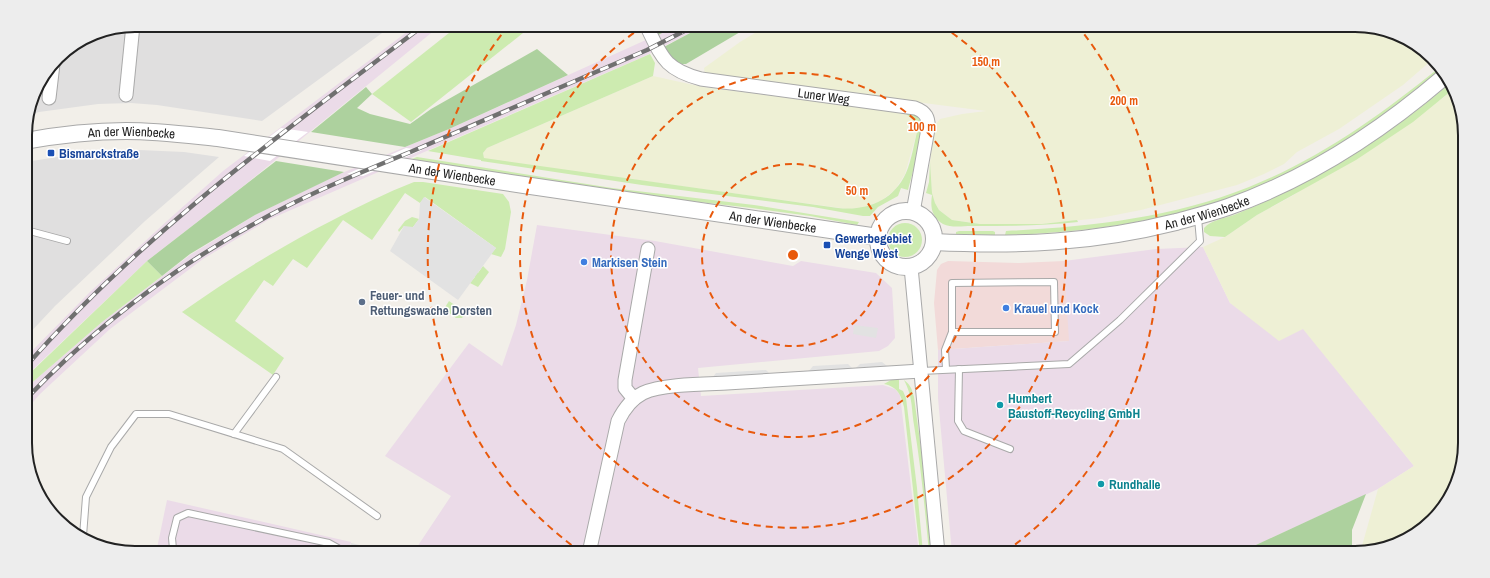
<svg xmlns="http://www.w3.org/2000/svg" width="1490" height="578" font-family="'Archivo Narrow',sans-serif">
	<rect width="100%" height="100%" fill="#f2efe9"/>
	<g fill="#e0dfdf">
		<path d="M135,25H393L262,121L157,105L131,103L98,104L39,112L29,115L36,86L62,52L93,33Z"/>
		<path d="M139,150L184,152L219,157L145,221L55,306L26,337L25,162L91,152Z"/>
	</g>
	<path fill="#f2dad9" d="M948,261L1019,263L1064,261L1070,341L938,350L934,303L937,270L941,264Z"/>
	<g fill="#ebdbe8">
		<path d="M416,25H441L246,184L147,261L27,375L26,357L90,292L167,221L223,171Z"/>
		<path d="M679,25H705L645,56L268,220L203,259L110,329L40,394L27,409V387L102,322L190,255L255,215L337,175L449,129Z"/>
		<path d="M537,225L655,241L793,266L801,261L876,273L892,288L895,338L888,346L879,351L698,368L701,396L883,385L895,389L900,395L919,553H413L451,496L385,456L469,343L502,366L516,325L527,280Z"/>
		<path d="M1203,247L1230,303L1303,328L1414,466L1378,489L1243,551L1242,553H952L938,398V350L1069,341L1064,261L1156,249Z"/>
		<path d="M167,500L351,542L348,553H156Z"/>
	</g>
	<g fill="#eef0d5">
		<path d="M768,25H1355L1391,31L1433,59L1403,85L1339,129L1297,152L1284,164L1264,174L1237,185L1141,210L1100,218L1042,224H980L952,220L939,210L935,203L932,193L930,162L935,125L940,119L962,114L986,111L705,75L704,68L740,42Z"/>
		<path d="M653,76L703,87L855,106L906,114L915,121L918,128L905,174L895,190L882,200L868,207L848,209L484,159L483,153L487,148Z"/>
		<path d="M1451,91L1464,120L1465,443L1459,479L1422,530L1360,553L1378,489L1414,466L1303,329L1279,341L1230,303L1203,247L1225,237L1257,215L1292,196L1443,98Z"/>
	</g>
	<g fill="#cdebb0">
		<path d="M459,25H533L411,122L372,94Z"/>
		<path d="M650,54L655,63L653,76L487,148L483,153L484,158L838,208C867,211 893,201 906,173C912,159 914,143 918,128L915,121L906,114L909,111C915,113 920,118 922,124C924,132 911,179 908,190L901,188L898,196L878,207L870,216H863L813,207L642,185L481,161V160L428,151Z"/>
		<path d="M1440,67L1442,71C1402,101 1364,131 1321,157C1226,212 1114,232 1005,235L1006,231C1087,227 1172,218 1249,187C1319,159 1381,115 1440,67Z"/>
		<path d="M1448,85L1451,91L1413,122L1356,160L1257,215L1225,237L1210,236L1204,232V228C1211,220 1225,218 1234,215C1255,206 1276,197 1296,187C1351,159 1401,125 1448,85Z"/>
		<path d="M417,157L612,188L754,205L859,222L857,225L810,216L752,208L610,192L453,167L412,159Z"/>
		<path d="M930,162L932,193L935,203L939,210L952,220L980,224H1042L1077,220L1078,222C1042,226 1007,226 971,226C963,226 951,228 943,224C932,217 930,208 932,195L926,193L929,182Z"/>
		<path d="M414,182H423L503,194L509,202L511,212L505,249L501,257L491,254L496,248L425,197L420,203L405,193L372,240L343,220L307,268L293,259L273,286L264,280L235,321L284,358L273,375L182,312C230,278 280,247 333,220C359,206 386,193 414,182Z"/>
		<path d="M412,217L419,219L413,227L478,273L483,266L489,272L478,287L470,283L475,277L404,226L399,232L398,230L405,221Z"/>
		<circle cx="905" cy="240" r="17"/>
		<path d="M959,231H993L995,232V235L956,234V232Z"/>
		<path d="M147,261L162,276L102,322L27,387V376Z"/>
		<path d="M449,301L466,313L462,318H456L444,309Z"/>
		<path d="M899,379V389L903,391L906,398L917,488L923,553H920L904,407C901,395 898,387 884,384L891,380Z"/>
		<path d="M904,380C911,385 912,390 914,397L923,463L932,553H929C925,510 921,467 914,425C911,406 913,398 904,380Z"/>
	</g>
	<g fill="#add19e">
		<path d="M652,25H679L658,35Z"/>
		<path d="M705,25H752L686,64H679L663,53L662,48Z"/>
		<path d="M537,49L568,75L449,129L405,147L311,132L366,87L372,94L357,108L370,114L410,124L431,109Z"/>
		<path d="M276,161L344,172L255,215L190,254L162,276L147,261Z"/>
		<path d="M1366,494L1352,530V553H1242L1243,551Z"/>
	</g>
	<g fill="#e2e2e2">
		<path d="M424,197L496,248L458,300L390,251L404,226L413,227L419,219L420,203Z"/>
		<path d="M854,325L878,328L876,338L853,334Z"/>
		<path d="M882,362L887,366L856,368L860,364Z"/>
		<path d="M848,364L853,369L809,371L813,366Z"/>
		<path d="M766,370L770,374L712,378L716,373Z"/>
		<path d="M351,543L393,553H349Z"/>
	</g>
	<g fill="#fff">
		<path d="M281,128L308,132L270,161L244,156Z"/>
		<path d="M406,148L422,150L363,176L347,174Z"/>
	</g>
	<g fill="none" stroke-linecap="round" stroke-linejoin="round">
		<g stroke="#a9a9a9" stroke-width="8">
			<g id="service">
				<path d="M26,230L67,241"/>
				<path d="M946,369L945,350L952,332V283L1054,282L1055,332H952"/>
				<path d="M959,369L958,421L964,431L1010,449"/>
				<path d="M921,371L1069,364L1120,320L1200,241L1198,218"/>
				<path d="M234,434L276,377"/>
				<path d="M83,536L86,497L111,447L136,414H169L283,449L377,516"/>
				<path d="M176,553L173,549L172,538L177,518L188,513L329,543L338,548L340,553"/>
			</g>
		</g>
		<g stroke="#a9a9a9" stroke-width="15">
			<g id="minor">
				<path id="s1" d="M646,25C662,57 664,69 701,79L915,108C926,112 929,118 928,129L913,212"/>
				<path d="M126,95L133,25"/>
				<path d="M49,98L53,64"/>
				<path d="M911,267L938,553"/>
				<path d="M634,399L625,388V380L648,249"/>
				<path d="M589,553L618,421C624,409 631,399 643,393C662,384 705,384 727,383C792,379 856,375 921,371"/>
			</g>
		</g>
		<g stroke="#a9a9a9" stroke-width="18">
			<g id="tertiary">
				<path id="s2" d="M25,141C58,135 93,131 126,131C157,131 188,135 218,138L524,185L878,237"/>
				<circle cx="906" cy="239" r="28"/>
				<path id="s3" d="M934,242C1020,246 1092,243 1176,222C1194,217 1211,213 1228,207C1308,179 1381,131 1444,77"/>
			</g>
		</g>
		<use href="#service" stroke="#fff" stroke-width="6"/>
		<use href="#minor" stroke="#fff" stroke-width="13"/>
		<use href="#tertiary" stroke="#fff" stroke-width="16"/>
		<g stroke="#707070" stroke-width="4.5">
			<g id="rail">
				<path d="M27,365C143,233 285,131 424,25"/>
				<path d="M27,398C92,330 169,271 252,225C304,195 360,173 415,150C493,117 570,83 647,50L696,25"/>
			</g>
		</g>
		<use href="#rail" stroke="#fff" stroke-width="3" stroke-dasharray="9" stroke-linecap="butt"/>
	</g>
	<g fill="none" stroke="#e8590c" stroke-width="2" stroke-dasharray="7 5">
		<circle cx="793" cy="255" r="91"/>
		<circle cx="793" cy="255" r="182"/>
		<path d="M942 26A273 273 0 1 1 644 26"/>
		<path d="M581 552A365 365 0 0 1 509 25M1077 25A365 365 0 0 1 1005 552"/>
	</g>
	<g fill="#1a4fb4" stroke="#fff" stroke-width="1.5">
		<rect x="47" y="149" width="8" height="8" rx="2"/>
		<rect x="823" y="241" width="8" height="8" rx="2"/>
	</g>
	<g fill="#3f7fe0" stroke="#fff" stroke-width="1.5">
		<circle cx="584" cy="262" r="4"/>
		<circle cx="1006" cy="308" r="4"/>
	</g>
	<circle fill="#5c6f8a" stroke="#fff" stroke-width="1.5" cx="362" cy="302" r="4"/>
	<g fill="#0f9aa8" stroke="#fff" stroke-width="1.5">
		<circle cx="1000" cy="405" r="4"/>
		<circle cx="1101" cy="484" r="4"/>
	</g>
	<g text-anchor="middle" stroke-width="3" stroke-linejoin="round" paint-order="stroke">
		<g font-size="13" fill="#222" stroke="#fff">
			<text dy="5" stroke="none"><textPath href="#s1" startOffset="205">Luner Weg</textPath></text>
			<text dy="5" stroke="none"><textPath href="#s2" startOffset="107">An der Wienbecke</textPath></text>
			<text dy="5" stroke="none"><textPath href="#s2" startOffset="431">An der Wienbecke</textPath></text>
			<text dy="5" stroke="none"><textPath href="#s3" startOffset="276">An der Wienbecke</textPath></text>
			<text dy="5" stroke="none"><textPath href="#s2" startOffset="755">An der Wienbecke</textPath></text>
		</g>
		<g font-size="13" font-weight="bold" fill="#164399" stroke="#fff" text-anchor="start">
			<text x="59" y="158">Bismarckstraße</text>
			<text x="835" y="243">Gewerbegebiet<tspan x="835" dy="15">Wenge West</tspan></text>
		</g>
		<g font-size="13" font-weight="bold" fill="#366cbe" stroke="#fff" text-anchor="start">
			<text x="592" y="267">Markisen Stein</text>
			<text x="1014" y="313">Krauel und Kock</text>
		</g>
		<g font-size="13" font-weight="bold" fill="#4e5e75" stroke="#fff" text-anchor="start">
			<text x="370" y="300">Feuer- und<tspan x="370" dy="15">Rettungswache Dorsten</tspan></text>
		</g>
		<g font-size="13" font-weight="bold" fill="#0d838f" stroke="#fff" text-anchor="start">
			<text x="1008" y="403">Humbert<tspan x="1008" dy="15">Baustoff-Recycling GmbH</tspan></text>
			<text x="1109" y="489">Rundhalle</text>
		</g>
	</g>
	<path d="M0 0H1490V578H0ZM135 32H1355A103 103 0 0 1 1458 135V443A103 103 0 0 1 1355 546H135A103 103 0 0 1 32 443V135A103 103 0 0 1 135 32Z" fill="#ededed" fill-rule="evenodd"/>
	<path fill="none" stroke="#222" stroke-width="2" d="M135 32H1355A103 103 0 0 1 1458 135V443A103 103 0 0 1 1355 546H135A103 103 0 0 1 32 443V135A103 103 0 0 1 135 32Z"/>
	<circle cx="793" cy="255" r="6" fill="#e8590c" stroke="#fff" stroke-width="2"/>
	<g font-size="12" text-anchor="middle" font-weight="bold" fill="#e8590c" stroke="#fff" stroke-width="3" stroke-linejoin="round" paint-order="stroke">
		<text x="986" y="66">150 m</text>
		<text x="1124" y="105">200 m</text>
		<text x="922" y="131">100 m</text>
		<text x="857" y="195">50 m</text>
	</g>
</svg>
